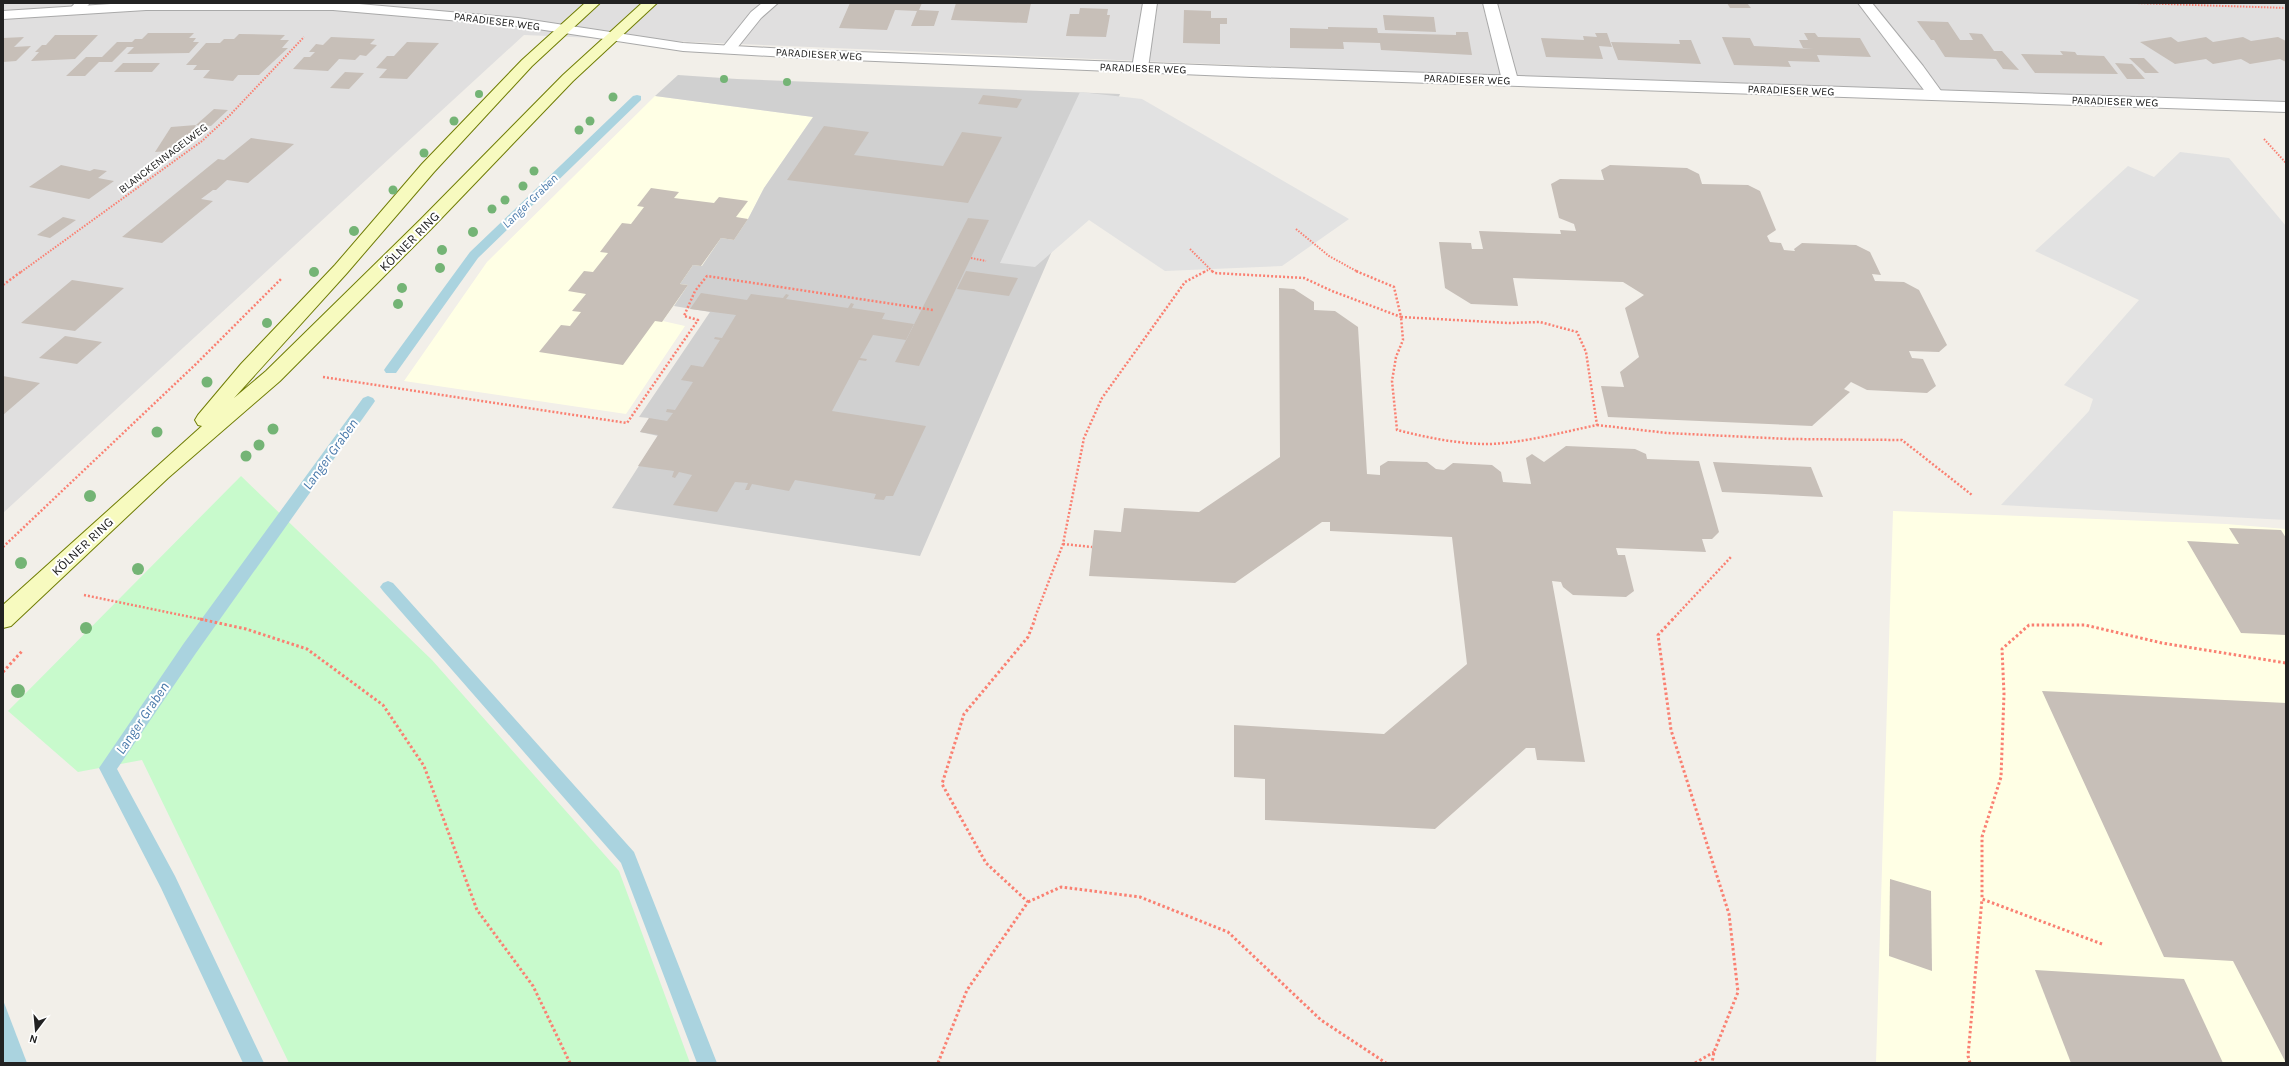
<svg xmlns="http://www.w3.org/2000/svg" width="2289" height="1066" font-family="Karla,sans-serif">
	<rect width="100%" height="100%" fill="#f2efe9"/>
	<path fill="#e0dfdf" d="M3,3H2286V109L524,35L3,513Z"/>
	<g fill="#ffffe5">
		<path d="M655,96L813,117L764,188L748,219L734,240L721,238L663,321L685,326L626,414L404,381L487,262Z"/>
		<path d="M1893,511L2226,524L2286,529V1063H1876Z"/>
	</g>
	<path fill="#d0d0d0" d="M678,75L737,79L1120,94L920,556L612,508L658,436L640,432L649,418L639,417L710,312L674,306L688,285L680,284L693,265L702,266L721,238L734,240L748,219L764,188L813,117L655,96Z"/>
	<path fill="#c8facc" d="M241,476L432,660L619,871L690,1063H289L142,760L78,772L8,711Z"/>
	<g fill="#e2e2e2">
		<path d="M1080,92L1142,99L1349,219L1282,266L1165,271L1089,220L1035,267L1000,263Z"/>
		<path d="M2180,152L2229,158L2286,226V520L2001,505L2089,411L2093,399L2064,385L2139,300L2035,251L2128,166L2154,177Z"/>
	</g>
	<path fill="#aad3df" d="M3,1000L27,1063H3Z"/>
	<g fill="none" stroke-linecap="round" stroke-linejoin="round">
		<g fill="#aad3df" fill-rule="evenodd">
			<path d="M637,95L641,96V100L478,258L396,373H386L384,370L386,367L470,252L633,96Z"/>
			<path d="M368,396L373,398L375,401L373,404L196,653L117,769L175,876L264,1063H243L161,888L99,768L184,643L363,398Z"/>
			<path d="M388,581L393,583L634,852L717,1063H697L621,863L383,591L380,587L383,583Z"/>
		</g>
	</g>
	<g fill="#c7bfb8">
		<path d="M850,3H922L919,10L939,11L934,26H911L917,11L895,10L887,30L839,28Z"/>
		<path d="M956,3H1031L1027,23L951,20Z"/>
		<path d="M1727,3H1747L1751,8H1730Z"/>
		<path d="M1080,8L1108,9L1107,15H1110L1106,37L1066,36L1070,14H1079Z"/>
		<path d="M1184,10L1211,11V18H1227V24H1220V44L1183,43Z"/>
		<path d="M1383,15L1434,17L1436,32L1385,30Z"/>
		<path d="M1917,21L1948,22L1960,40H1973L1969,33L1982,34L1994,51H2002L2019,70L2003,69L1996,59L1945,57L1934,40H1931Z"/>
		<path d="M1328,27L1377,28L1378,33L1456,35V32H1468L1472,55L1381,50L1380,43L1343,42L1344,49L1290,48V28L1328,29Z"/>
		<path d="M148,33H194L189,38H196L193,42H199L189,53L127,54L134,47H127L112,62H99L85,76H66L86,57H102L117,42H132L135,39H142Z"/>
		<path d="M1595,33H1607L1612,47L1599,46L1603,59L1546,57L1541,38L1584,40L1583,36L1597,37Z"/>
		<path d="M1804,33H1815L1818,37L1860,38L1871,57L1817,55L1820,62L1788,61L1791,67L1734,65L1722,37L1750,38L1754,46L1813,49L1803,48L1799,40H1808Z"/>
		<path d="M239,34L285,35L280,40H289L282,48H288L259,75H238L233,81L203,78L210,70H193L197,65H186L206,43H220L224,39H234Z"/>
		<path d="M55,35H98L75,59L31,61L39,52H35L42,45H46Z"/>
		<path d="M24,37L14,47L31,46L16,61L3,62V38Z"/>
		<path d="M331,37L375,39L370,44L377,45L366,56L360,55L355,60L339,59L328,71L293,69L304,57H310L315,52H309L316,44L323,45Z"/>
		<path d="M2171,37L2178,42L2206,37L2213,42L2243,37L2251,41L2278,37L2286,41V62L2280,59L2250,64L2241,59L2213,64L2206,59L2175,64L2140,42Z"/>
		<path d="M1679,40H1691L1701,64L1618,60L1611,42L1680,44Z"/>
		<path d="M407,42L439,43L407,79L379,78L387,69L376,68L387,56H394Z"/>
		<path d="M2060,51L2075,52L2077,55L2104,56L2118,74L2035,73L2021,54L2063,55Z"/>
		<path d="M2129,58H2144L2159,73H2145Z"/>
		<path d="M123,63H160L152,72H114Z"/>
		<path d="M2115,63L2132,64L2145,79H2127Z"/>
		<path d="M345,72L364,73L349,89L330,88Z"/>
		<path d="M983,95L1022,99L1017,108L978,104Z"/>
		<path d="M214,109L228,110L211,126L196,125Z"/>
		<path d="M196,125L182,150L155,152L171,127Z"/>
		<path d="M824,126L869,132L854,155L943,166L962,132L1002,137L968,203L787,180Z"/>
		<path d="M251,138L294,144L248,183L227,180L216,190H213L201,199L213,201L162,243L122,237L218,159L224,160Z"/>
		<path d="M61,165L90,171L94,169L107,171L98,178L114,181L89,199L29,187Z"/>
		<path d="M1610,165L1687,168L1699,174L1702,184L1748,185L1760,191L1776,230L1767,236L1770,242L1781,243L1784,250L1795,251L1794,249L1802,243L1856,245L1870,252L1881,275L1872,274L1875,281L1904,282L1919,290L1947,345L1939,352L1909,351L1912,358L1923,359L1936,386L1927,393L1867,390L1851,382L1844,389L1850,392L1812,426L1608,417L1601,386L1624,387L1620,372L1639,357L1625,308L1644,295L1623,282L1513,278L1518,306L1471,304L1445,288L1439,242L1471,243L1472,249H1483L1479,231L1561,234L1560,230L1576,231L1574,224L1559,218L1551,184L1560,179L1604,180L1601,170Z"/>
		<path d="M651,188L679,192L674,198L714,203L719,197L748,201L736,217L748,219L734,240L721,238L701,266L693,265L680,284L688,285L662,322L655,321L623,365L539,352L561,325L570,326L581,312L572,311L586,294L568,291L584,271L593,272L608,253L600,252L622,223L631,224L644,207L637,206Z"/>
		<path d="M63,217L76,220L50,238L37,235Z"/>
		<path d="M968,218L989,220L919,366L895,362Z"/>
		<path d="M966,271L1018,278L1009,296L957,289Z"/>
		<path d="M72,280L124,288L75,331L21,323Z"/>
		<path d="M1279,288L1294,289L1314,302V310L1335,311L1358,327L1367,474L1380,475V466L1388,461L1427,462L1436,469L1444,470L1453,463L1492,465L1501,472L1503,482L1531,484L1526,458L1532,454L1544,462L1566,446L1635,449L1646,454L1647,459L1699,461L1719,532L1712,539H1702L1706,552L1616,548L1618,555H1625L1634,591L1626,597L1573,595L1563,587L1561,582L1552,581L1585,762L1537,760L1535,748H1526L1435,829L1265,820V779L1234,777V725L1384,734L1467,664L1452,537L1330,531V522H1322L1235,583L1089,576L1094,530L1121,532L1124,508L1199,512L1280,457Z"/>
		<path d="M701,293L747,300L751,294L783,298L786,294L789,295L786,299L848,308L851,303L854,304L852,308L885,313L882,319L914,324L906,340L873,335L860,358L867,359L866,361L859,360L832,411L926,426L893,496H886L884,500L874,499L876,494L795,480L789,491L752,484L749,490H745L748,483L735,482L717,512L673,505L692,475L679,472L675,478L672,477L674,471L638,466L658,435L640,432L649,418L667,421L673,413L666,412L667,409L675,410L693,382L681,380L691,365L703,367L720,340L714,339L715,337L722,338L736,315L690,309Z"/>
		<path d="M65,336L102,342L77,364L39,358Z"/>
		<path d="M3,376L40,383L3,415Z"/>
		<path d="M1713,462L1811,467L1823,497L1722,492Z"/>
		<path d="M2229,528L2281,530L2286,538V635L2241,633L2187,541L2239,544Z"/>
		<path d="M2042,691L2286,703V1063L2233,961L2164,957Z"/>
		<path d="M1890,879L1931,891L1932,971L1889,956Z"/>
		<path d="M2035,970L2184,979L2223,1063H2071Z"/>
	</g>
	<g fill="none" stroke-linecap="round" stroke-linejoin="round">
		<g stroke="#a9a9a9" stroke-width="2">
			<g id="minor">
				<path d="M75,3H90L81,13L76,14L69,10Z"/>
				<path d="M762,3H778L761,18L733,53H723L721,50L723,47L751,12Z"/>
				<path d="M1143,3H1157L1148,68L1145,71H1135L1132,68Z"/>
				<path d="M1483,3H1497L1518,80L1515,83H1505L1502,80Z"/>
				<path d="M1858,3H1872L1923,66L1944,95L1942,98H1930Z"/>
			</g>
		</g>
		<g stroke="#a9a9a9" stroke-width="2">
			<path id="tertiary" d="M126,3H348L518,18L683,43L804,50L1252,67L2286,102V112L1252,77L804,58L683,51L518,26L333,10H146L3,19V11Z"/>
		</g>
		<g stroke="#707d05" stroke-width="2">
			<path id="secondary" d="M585,3H600L532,66L434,172L347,273L234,398L266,371L420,220L563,75L642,3H657L573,81L432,228L280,381L168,478L11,626L3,628V605L202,426L198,425L195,420L198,415L241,364L335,265L422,164L522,60Z"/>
		</g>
		<g stroke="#fa8072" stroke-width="2" stroke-dasharray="1.5 1.5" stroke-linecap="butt">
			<path d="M2135,3L2286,8"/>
			<path d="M2264,139L2286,163"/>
			<path d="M1296,229L1329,256L1358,272"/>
			<path d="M1190,249L1213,272"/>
			<path d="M971,258L986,261"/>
			<path d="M21,272L202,141L230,115L304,37"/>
			<path d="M1204,272L1210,269"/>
		</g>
		<g stroke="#fa8072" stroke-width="2.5" stroke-dasharray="2 2" stroke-linecap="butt">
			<path d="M1212,271L1214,273L1304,278L1332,291L1401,317"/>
			<path d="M1356,271L1394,287L1401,317"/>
			<path d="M3,285L22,271"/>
			<path d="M1401,317L1509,323L1540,322L1577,332L1586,352L1597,425C1563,432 1516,445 1482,444C1453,443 1425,437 1397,430L1392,381L1396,357L1403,340Z"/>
			<path d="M323,377L627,423L698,320L684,316L695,291L707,276L933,310"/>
			<path d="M1597,425L1667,433L1789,439L1902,440L1972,495"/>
			<path d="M1063,544L1092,547"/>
			<path d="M3,547L196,364L282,278"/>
			<path d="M84,595L205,620"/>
			<path d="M1034,620L1063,544L1084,438L1102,398L1185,282L1206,271"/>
			<path d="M1672,620L1731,557"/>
		</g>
		<g stroke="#fa8072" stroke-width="3" stroke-dasharray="2.5 2.5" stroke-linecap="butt">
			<path d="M200,619L246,629L307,649L383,705L424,766L477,910L533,986L570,1063"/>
			<path d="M1673,619L1658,635L1671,730L1729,914L1738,992L1714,1052L1712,1063"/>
			<path d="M3,672L23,650"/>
			<path d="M1028,902L1061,887L1140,897L1228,932L1321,1020L1386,1063"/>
			<path d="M2102,944L1982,899V837L2001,777L2004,694L2002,649L2029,625H2085L2162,643L2286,663"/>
			<path d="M938,1063L967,990L1028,902L986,863L942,784L964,714L1028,637L1035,619"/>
			<path d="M1695,1063L1714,1052"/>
			<path d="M1970,1063L1968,1056L1982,899"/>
		</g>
		<use href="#minor" fill="#fff" fill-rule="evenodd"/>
		<use href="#tertiary" fill="#fff" fill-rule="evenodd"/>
		<use href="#secondary" fill="#f7fabf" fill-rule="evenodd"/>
	</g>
	<g fill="#74b475">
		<circle cx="724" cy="79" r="4"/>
		<circle cx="787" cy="82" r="4"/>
		<circle cx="479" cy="94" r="4"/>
		<circle cx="613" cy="97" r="4.5"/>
		<circle cx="454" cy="121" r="4.5"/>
		<circle cx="590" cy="121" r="4.5"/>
		<circle cx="579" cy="130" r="4.5"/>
		<circle cx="424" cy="153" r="4.5"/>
		<circle cx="534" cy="171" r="4.5"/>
		<circle cx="523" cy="186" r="4.5"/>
		<circle cx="393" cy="190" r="4.5"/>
		<circle cx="505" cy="200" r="4.5"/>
		<circle cx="492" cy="209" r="4.5"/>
		<circle cx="354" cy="231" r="5"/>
		<circle cx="473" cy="232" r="5"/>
		<circle cx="442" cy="250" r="5"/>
		<circle cx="440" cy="268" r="5"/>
		<circle cx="314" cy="272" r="5"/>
		<circle cx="402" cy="288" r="5"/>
		<circle cx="398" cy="304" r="5"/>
		<circle cx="267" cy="323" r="5"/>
		<circle cx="207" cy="382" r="5.5"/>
		<circle cx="273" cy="429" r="5.5"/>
		<circle cx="157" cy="432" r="5.5"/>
		<circle cx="259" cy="445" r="5.5"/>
		<circle cx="246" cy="456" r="5.5"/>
		<circle cx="90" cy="496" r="6"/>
		<circle cx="21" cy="563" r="6"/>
		<circle cx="138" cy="569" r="6"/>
		<circle cx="86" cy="628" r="6"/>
		<circle cx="18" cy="691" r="7"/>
	</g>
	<g text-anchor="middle" stroke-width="4" stroke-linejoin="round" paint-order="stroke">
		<g font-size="11" fill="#222" stroke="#fff">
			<text transform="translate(497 21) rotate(7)" y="4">PARADIESER WEG</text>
			<text transform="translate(819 54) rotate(3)" y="4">PARADIESER WEG</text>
			<text transform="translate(1143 68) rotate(2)" y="4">PARADIESER WEG</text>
			<text transform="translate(1467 79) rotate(2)" y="4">PARADIESER WEG</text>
			<text transform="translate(1791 90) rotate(2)" y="4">PARADIESER WEG</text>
			<text transform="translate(2115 101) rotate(2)" y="4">PARADIESER WEG</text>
			<text transform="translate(163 158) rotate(-37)" y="4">BLANCKENNAGELWEG</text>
		</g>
		<g font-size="12" font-style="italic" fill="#4a7aab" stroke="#fff">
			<text transform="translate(530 201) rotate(-44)" y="4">Langer Graben</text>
		</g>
		<g font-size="13" fill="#222" stroke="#fff">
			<text transform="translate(409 241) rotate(-45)" y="5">KÖLNER RING</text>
			<text transform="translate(82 546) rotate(-43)" y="5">KÖLNER RING</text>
		</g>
		<g font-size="14" font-style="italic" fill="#4a7aab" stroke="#fff">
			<text transform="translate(330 454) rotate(-54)" y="5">Langer Graben</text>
			<text transform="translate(142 718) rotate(-56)" y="5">Langer Graben</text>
		</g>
	</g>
	<rect width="2289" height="1066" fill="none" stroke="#222222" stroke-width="8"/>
	<g transform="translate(36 1030) rotate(196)" stroke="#ffffff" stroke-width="3" paint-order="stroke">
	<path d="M0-3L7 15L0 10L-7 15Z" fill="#222222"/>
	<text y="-6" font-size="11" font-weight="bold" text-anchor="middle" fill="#222222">N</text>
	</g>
</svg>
